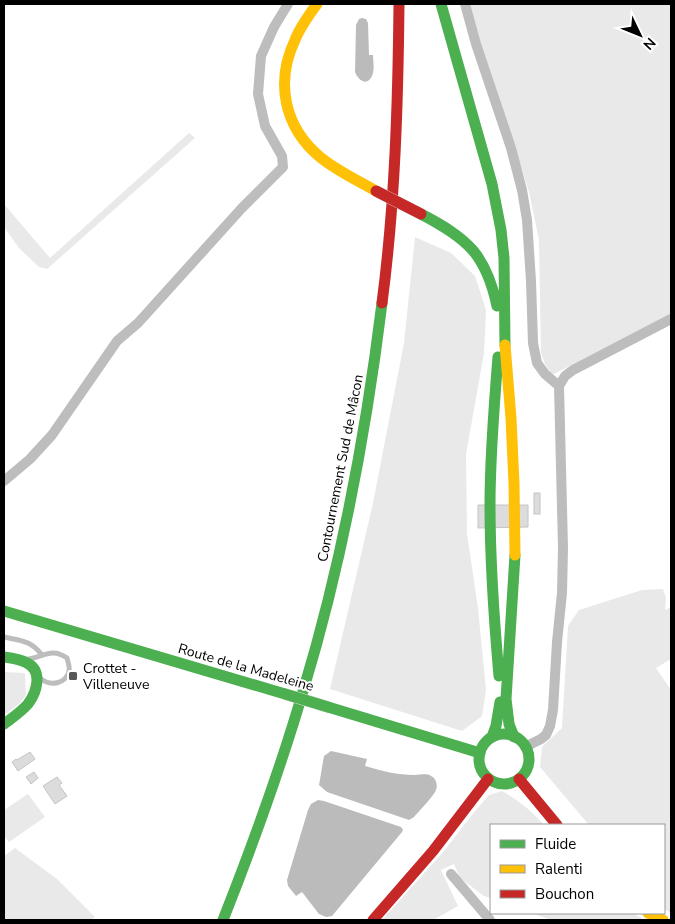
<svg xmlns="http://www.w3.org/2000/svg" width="675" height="924" font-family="'Nunito Sans',sans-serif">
	<rect width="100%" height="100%" fill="#fff"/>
	<g fill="#e9e9e9">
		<path d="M468,4H671V314L552,375L545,364L541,353L539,240L529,192Z"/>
		<path d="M189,133L195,138L47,269L39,267L19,248L4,227V204L50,258Z"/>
		<path d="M415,237L451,253L475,276L486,310L484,353L466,454L467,534L478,608L486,690L482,716L462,731L330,689L373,503L404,343Z"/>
		<path d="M663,589L666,598L665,610L671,607V659L656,668L671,690V913L664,909V825H589L540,767L542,747L562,728L568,626L579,610L642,590Z"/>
		<path d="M4,672L25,673L26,695L19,704L4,715Z"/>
		<path d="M502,791C518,800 532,811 544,825H491V898L484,896L460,878L454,864L441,870L458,906L433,920H382L444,851L475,811L489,795Z"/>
		<path d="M28,794L45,817L9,842L4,836V810Z"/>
		<path d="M15,848L57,879L95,917L90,920H4V856Z"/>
		<path d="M531,913H633L644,920H551Z"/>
	</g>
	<g fill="#bbb">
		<path d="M362,18L366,19L368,23L369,55H373C373,62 375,69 372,76C367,87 358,80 355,72L356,25L359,19Z"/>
		<path d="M331,751L367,759L365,766C382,771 397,775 415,775C420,775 427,773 431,776C436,778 438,785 436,790C433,797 419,811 414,817L409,820L327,792L319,785L324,756Z"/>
		<path d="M318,800L324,801L401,827L403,830L402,832L332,916L326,917L319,914L302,892L296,896L288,886L287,880L308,810L311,804Z"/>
	</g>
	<g fill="#dcdcdc" stroke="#c4c4c4">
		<rect x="534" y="493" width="6" height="21"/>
		<path d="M478,505H528V527L478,528Z"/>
		<path d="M30,752L35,759L18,771L12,762L16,759L17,760Z"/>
		<path d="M34,772L38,778L31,784L26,777Z"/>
		<path d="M57,777L62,783L59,785L67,796L55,804L43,786Z"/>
	</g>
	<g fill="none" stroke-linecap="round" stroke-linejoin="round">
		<g stroke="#bdbdbd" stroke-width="5">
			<path d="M4,637C22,641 30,640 42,655"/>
			<path d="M28,659C43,657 52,647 67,658C68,662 70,667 69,671C66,684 50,687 40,678"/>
		</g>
		<g stroke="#bdbdbd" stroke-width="10">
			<path d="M465,4L476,44L511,148L522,190L527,220L531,281L533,343L537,363L545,374L559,386"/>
			<path d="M4,481L30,459L52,435L117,341L138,323L241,209L283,167L282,156L265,126L258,94L261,56L274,27L288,4"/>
			<path d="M525,747L541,739L546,735L550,726L553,710L557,642L562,593L563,548L559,386L565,376L573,370L671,319"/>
			<path d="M451,874L490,920"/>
		</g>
		<g stroke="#4caf50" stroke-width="11">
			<path d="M441,4L492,184L501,230L504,258L505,345"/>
			<path d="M421,214C467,238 486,254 497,306"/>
			<path d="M498,357C494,406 490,456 490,505C490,562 494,619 499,676"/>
			<path d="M4,611L285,694"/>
			<path d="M4,657C12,658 20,659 27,663C43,671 37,692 28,704C21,712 12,718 4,724"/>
			<path d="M328,707L480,753"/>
			<circle cx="504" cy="759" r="25"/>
			<path d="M492,737L496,726L500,702"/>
			<path d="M514,737L509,724L506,699L515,555"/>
			<path d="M223,920C253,844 281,767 304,688C342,562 366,433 382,303"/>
		</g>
		<g stroke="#ffc107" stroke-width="11">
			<path d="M317,4C309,15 300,27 295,40C275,82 284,127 320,157C337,171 357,180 376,191"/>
			<path d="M505,345L511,418L514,484L515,555"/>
			<path d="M648,913L663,920"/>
		</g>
		<g stroke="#c62828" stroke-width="11">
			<path d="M382,303C395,204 398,104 399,4"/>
			<path d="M519,779L557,825"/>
			<path d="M373,920L433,851L488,779"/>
		</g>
		<g stroke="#dbdbdb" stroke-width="12" stroke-linecap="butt">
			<path id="fast-bridge" d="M285,694L328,707"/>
		</g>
		<g stroke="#dbdbdb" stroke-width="12" stroke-linecap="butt">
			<path id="jam-bridge" d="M376,191L421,214"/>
		</g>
		<use href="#fast-bridge" stroke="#4caf50" stroke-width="11"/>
		<use href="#jam-bridge" stroke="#c62828" stroke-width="11"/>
	</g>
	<rect fill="#595959" stroke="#fff" stroke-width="2" x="68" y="671" width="10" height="10" rx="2.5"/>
	<g text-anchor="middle" stroke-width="4" stroke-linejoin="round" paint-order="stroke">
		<g font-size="14" fill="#000" stroke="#fff">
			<text transform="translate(340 468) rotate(-79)" y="5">Contournement Sud de Mâcon</text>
			<text transform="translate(246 667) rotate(16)" y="5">Route de la Madeleine</text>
		</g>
		<g font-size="14" fill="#000" stroke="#fff" text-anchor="start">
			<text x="83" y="673">Crottet -<tspan x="83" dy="16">Villeneuve</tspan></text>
		</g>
	</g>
	<rect width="675" height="924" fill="none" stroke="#000000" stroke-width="10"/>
	<rect x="490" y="824" width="175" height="90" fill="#ffffff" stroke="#999999"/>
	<rect x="500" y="840" width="25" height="8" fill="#4caf50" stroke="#999999"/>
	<text x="535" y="849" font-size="15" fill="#000000">Fluide</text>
	<rect x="500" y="865" width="25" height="8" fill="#ffc107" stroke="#999999"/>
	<text x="535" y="874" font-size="15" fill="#000000">Ralenti</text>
	<rect x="500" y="890" width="25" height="8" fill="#c62828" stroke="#999999"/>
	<text x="535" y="899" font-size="15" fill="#000000">Bouchon</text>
	<g transform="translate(640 35) rotate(133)" stroke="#ffffff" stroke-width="4" paint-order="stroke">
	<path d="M0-4L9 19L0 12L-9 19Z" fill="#000000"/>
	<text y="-8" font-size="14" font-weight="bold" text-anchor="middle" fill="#000000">N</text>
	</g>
</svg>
